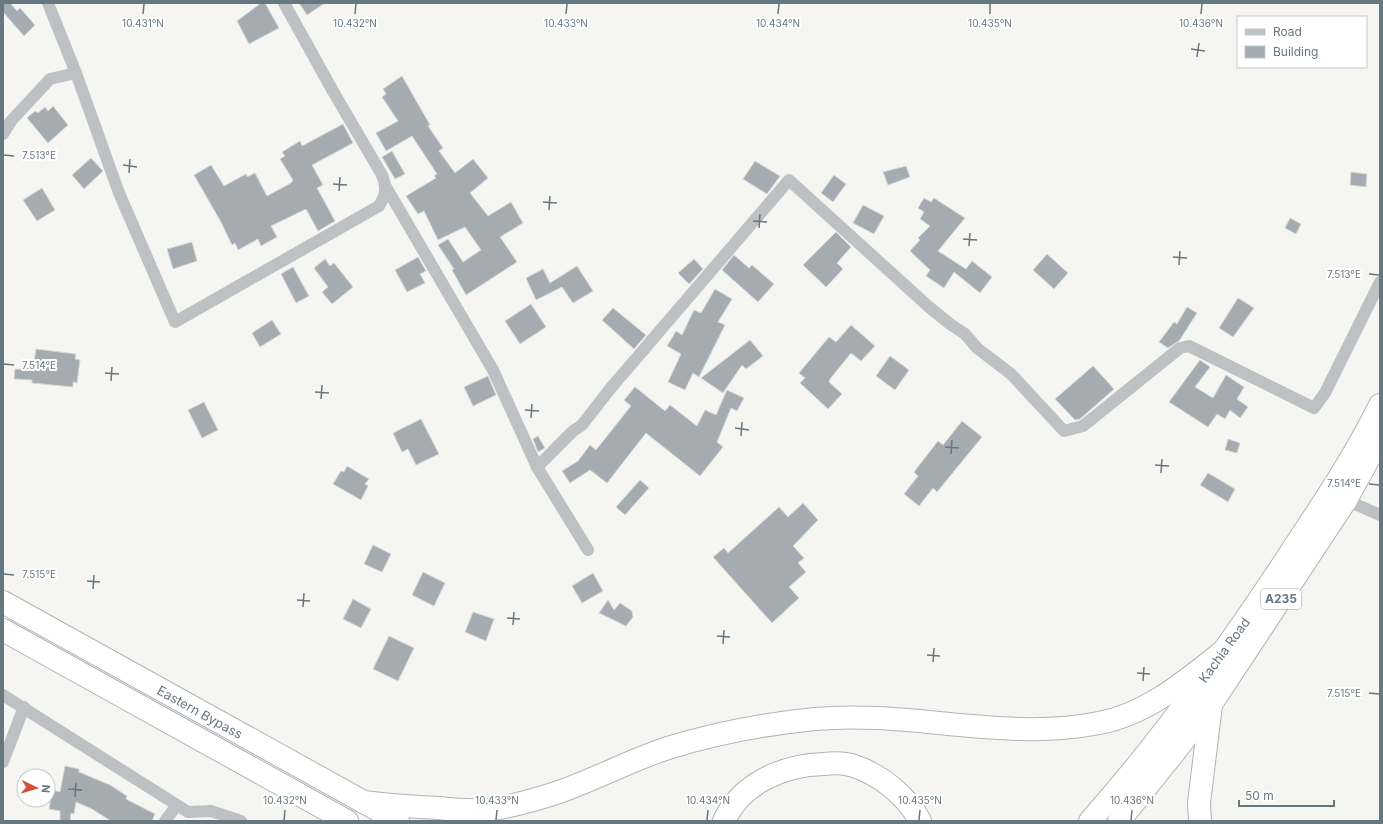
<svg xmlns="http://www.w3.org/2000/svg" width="1383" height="824" font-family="Inter,sans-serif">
	<rect width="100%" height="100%" fill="#f5f5f2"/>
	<g fill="#a5acb1" stroke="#d7d7d5">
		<path d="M3,3H10L17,11L20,8L35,25L24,36L3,12Z"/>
		<path d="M261,3H265L279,28L249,44L237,21Z"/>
		<path d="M299,3H325L307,15Z"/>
		<path d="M402,76L430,125L428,126L443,148L439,151L455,173L473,159L488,178L470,193L488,216L511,202L523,223L500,237L517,262L466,295L452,270L454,269L438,245L448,239L463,262L481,250L465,227L438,240L424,211L418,214L406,196L436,178L434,176L437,174L412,136L386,151L376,133L398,121L382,97L386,94L383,89Z"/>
		<path d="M53,106L68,125L48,143L27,118L35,111L38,113L45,107L48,111Z"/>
		<path d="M343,124L353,143L312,165L323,185L317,188L335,221L318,231L306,209L271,226L277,237L261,246L258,239L238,250L235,243L232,245L221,222L194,175L211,165L224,186L246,174L247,177L255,173L267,196L291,183L293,180L280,159L285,156L282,152L300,141L302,146Z"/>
		<path d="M392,151L405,174L395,179L382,157Z"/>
		<path d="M91,158L103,171L84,189L72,175Z"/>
		<path d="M755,161L780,176L767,194L743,179Z"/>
		<path d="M906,166L910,177L888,185L883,172Z"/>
		<path d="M1351,172L1367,174L1366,187L1350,185Z"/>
		<path d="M834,175L846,184L833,202L821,193Z"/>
		<path d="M42,188L55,210L37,221L23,200Z"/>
		<path d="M924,198L931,202L934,198L965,218L938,251L966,269L972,261L992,277L980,293L954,272L944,288L926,276L930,270L910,251L920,240L918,238L930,226L920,219L924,212L918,208Z"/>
		<path d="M863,205L884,216L874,234L853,223Z"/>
		<path d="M1290,218L1301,224L1296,234L1285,228Z"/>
		<path d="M836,232L851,247L837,263L843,269L826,287L803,265Z"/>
		<path d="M192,242L197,261L173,269L167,249Z"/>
		<path d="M1047,254L1068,273L1054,289L1033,270Z"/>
		<path d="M734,255L749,268L752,265L774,284L758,302L722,270Z"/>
		<path d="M418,257L426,271L420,274L425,283L407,292L395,270Z"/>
		<path d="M325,259L330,266L334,263L353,287L332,304L322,292L328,287L314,268Z"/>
		<path d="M694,259L703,269L689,284L678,273Z"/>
		<path d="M577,266L593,291L573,303L562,287L536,300L526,278L543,269L550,283Z"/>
		<path d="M293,267L309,296L296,303L281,274Z"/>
		<path d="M715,289L732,299L718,322L725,325L699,377L693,373L685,390L668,382L681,354L667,346L676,331L682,335L694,310L701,313Z"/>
		<path d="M1238,298L1254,308L1233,337L1219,328Z"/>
		<path d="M531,304L546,327L520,344L505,321Z"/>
		<path d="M1187,307L1197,313L1179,341L1168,348L1159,342L1174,322L1177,324Z"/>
		<path d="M613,308L646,335L634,349L602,320Z"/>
		<path d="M272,320L281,334L260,347L252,333Z"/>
		<path d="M851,325L875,346L861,361L851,353L830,379L829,382L842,394L828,409L800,383L805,378L799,373L829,337L836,342Z"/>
		<path d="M750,340L763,356L746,369L742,365L723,393L701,378Z"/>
		<path d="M36,349L76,354L75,359L80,360L77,383L73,382V387L32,383V380L14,379L15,369L33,370Z"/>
		<path d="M890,356L909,370L895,390L876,376Z"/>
		<path d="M1200,360L1210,367L1195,387L1213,398L1226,375L1244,387L1237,399L1248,407L1240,418L1230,410L1225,419L1217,414L1208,427L1169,402Z"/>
		<path d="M1093,366L1114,389L1080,419L1075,420L1055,399Z"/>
		<path d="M488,376L496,395L473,406L464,387Z"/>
		<path d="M635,387L665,411L670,405L697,426L705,410L716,415L727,390L744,398L737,411L731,408L717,442L723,447L700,476L646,433L607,483L590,470L570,483L562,471L578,461L590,445L596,450L631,406L624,400Z"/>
		<path d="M204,402L218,430L202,438L188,410Z"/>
		<path d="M421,419L439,454L416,465L408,449L402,452L393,433Z"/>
		<path d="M962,421L982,437L937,492L933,488L919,506L904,494L918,476L914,472L938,441L943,445Z"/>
		<path d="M538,436L545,448L538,452L533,439Z"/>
		<path d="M1228,439L1240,443L1237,453L1225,450Z"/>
		<path d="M347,466L369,479L365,484L368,486L361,500L333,484L341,471L344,472Z"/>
		<path d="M1208,473L1235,489L1228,502L1200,485Z"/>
		<path d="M640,480L649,488L625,515L616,507Z"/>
		<path d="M803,503L818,520L793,546L804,558L798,563L806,572L789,587L799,598L772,623L713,557L724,548L728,553L779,507L788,517Z"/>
		<path d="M373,545L391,554L382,572L364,564Z"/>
		<path d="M423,572L445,583L434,606L412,595Z"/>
		<path d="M593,573L603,591L582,603L572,586Z"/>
		<path d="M353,599L371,609L361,628L343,619Z"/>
		<path d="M608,600L614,610L620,603L632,611L633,617L626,626L599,613Z"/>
		<path d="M473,612L494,619L486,641L465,632Z"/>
		<path d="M389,636L414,648L398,681L373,669Z"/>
		<path d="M65,766L79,769V772L110,785L127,796L126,799L155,814L152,821H111L92,809L76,802L74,814L71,813L70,821H60V811L49,809L52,790L60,792Z"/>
	</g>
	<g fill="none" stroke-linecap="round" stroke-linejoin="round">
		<g stroke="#b0b4b7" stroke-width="24">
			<g id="highway">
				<path d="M3,602L398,821"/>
				<path d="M3,630L347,821"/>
				<path d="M363,802C388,805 414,807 439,808C457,810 476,812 494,809C516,805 538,799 559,792C596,779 631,760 668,748C716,733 765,724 815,719C909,710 1005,742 1099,723C1148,714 1188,679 1226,649"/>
				<path d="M724,821C741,783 784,765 824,764C833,763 845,763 854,766C881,775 907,796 920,821"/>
				<path d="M1090,821C1164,738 1228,648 1289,555C1321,506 1354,458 1380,405"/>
				<path d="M1119,821L1173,754L1212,703L1346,500L1380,438"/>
				<path d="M1200,821L1199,803L1211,705"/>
			</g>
		</g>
		<g stroke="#bdc1c4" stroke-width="12">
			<path d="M48,3L76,73L119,193L175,322L379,206C386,195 387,187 382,175L334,93L284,3"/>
			<path d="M3,134L11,121L50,79L76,73"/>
			<path d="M386,187L493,370L537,467L588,550"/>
			<path d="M537,467L573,431L582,425L610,389L789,180L929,307L950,324L965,334L977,348L1011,374L1064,431L1083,426L1180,348L1189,346L1314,408L1325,393L1380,282"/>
			<path d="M1346,500L1380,515"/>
			<path d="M3,695L188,812L211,811L241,821"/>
			<path d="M3,762L24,707"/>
			<path d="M165,821L177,805"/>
		</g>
		<use href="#highway" stroke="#fff" stroke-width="22"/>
	</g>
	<path fill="none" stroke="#677780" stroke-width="1.5" d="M143,14L144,4M355,14L356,4M566,14L567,4M778,14L779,4M990,14V4M1201,14L1202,4M1191,49L1205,51M1197,57L1199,43M4,155L14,156M123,165L137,167M129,173L130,159M333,184L347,185M339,191L340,177M543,202L557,203M549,210L550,196M753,221L767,222M759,228L760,214M963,239L977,240M969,246L970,233M1173,257L1187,258M1179,265L1180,251M1369,274L1379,275M4,364L14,365M105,373L119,374M111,381L112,367M315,392L329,393M321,399L322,385M525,410L539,411M531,418L532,404M735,428L749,430M741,436L742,422M945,447L959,448M951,454L952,440M1155,465L1169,466M1161,473L1162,459M1369,484L1379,485M4,574L14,575M87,581L100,582M93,589L94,575M297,600L310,601M303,607L304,593M507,618L520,619M513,625L514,612M717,636L730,637M723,644L724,630M927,655L940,656M933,662L934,648M1137,673L1150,674M1143,681L1144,667M1369,693L1379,694M68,789L82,790M75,797L76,783M284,820L285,810M496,820L497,810M707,820L708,810M919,820L920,810M1131,820L1132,810"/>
	<g text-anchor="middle" stroke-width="4" stroke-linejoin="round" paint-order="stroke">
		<rect fill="#fff" stroke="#95a0a6" stroke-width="1" x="1261" y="589" width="40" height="20" rx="3"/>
		<g font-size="12" font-weight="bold" fill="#677780">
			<text x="1281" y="603">A235</text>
		</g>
		<g font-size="13" fill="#677780" stroke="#fff">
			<text transform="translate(1224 650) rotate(-54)" y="5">Kachia Road</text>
			<text transform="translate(200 712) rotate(29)" y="5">Eastern Bypass</text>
		</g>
	</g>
	<g font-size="10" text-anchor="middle" fill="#677780" stroke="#fff" stroke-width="4" stroke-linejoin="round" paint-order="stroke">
		<text x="143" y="27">10.431°N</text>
		<text x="355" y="27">10.432°N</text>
		<text x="566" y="27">10.433°N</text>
		<text x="778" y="27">10.434°N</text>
		<text x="990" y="27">10.435°N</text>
		<text x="1201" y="27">10.436°N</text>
		<text x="39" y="159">7.513°E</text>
		<text x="1344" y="278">7.513°E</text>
		<text x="39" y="369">7.514°E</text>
		<text x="1344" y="487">7.514°E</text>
		<text x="39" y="578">7.515°E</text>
		<text x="1344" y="697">7.515°E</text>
		<text x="285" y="804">10.432°N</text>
		<text x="497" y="804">10.433°N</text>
		<text x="708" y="804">10.434°N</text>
		<text x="920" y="804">10.435°N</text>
		<text x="1132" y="804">10.436°N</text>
	</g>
	<rect width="1383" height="824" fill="none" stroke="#677780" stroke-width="8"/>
	<rect x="1237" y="16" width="130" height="52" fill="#ffffff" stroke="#c2c9cc"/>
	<rect x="1245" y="29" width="20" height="6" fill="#bdc1c4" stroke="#c2c9cc"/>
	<text x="1273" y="36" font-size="12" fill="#677780">Road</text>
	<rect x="1245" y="46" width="20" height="12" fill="#a5acb1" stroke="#c2c9cc"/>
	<text x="1273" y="56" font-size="12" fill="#677780">Building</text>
	<g transform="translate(36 788) rotate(95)"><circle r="19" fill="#ffffff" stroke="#c2c9cc"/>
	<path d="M0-3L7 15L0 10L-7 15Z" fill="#d05237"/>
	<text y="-6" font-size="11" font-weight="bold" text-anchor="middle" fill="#677780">N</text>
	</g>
	<path d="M1239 800v6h95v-6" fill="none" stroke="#677780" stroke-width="2"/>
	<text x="1245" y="800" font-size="12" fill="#677780" stroke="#ffffff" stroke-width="3" paint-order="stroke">50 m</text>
</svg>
